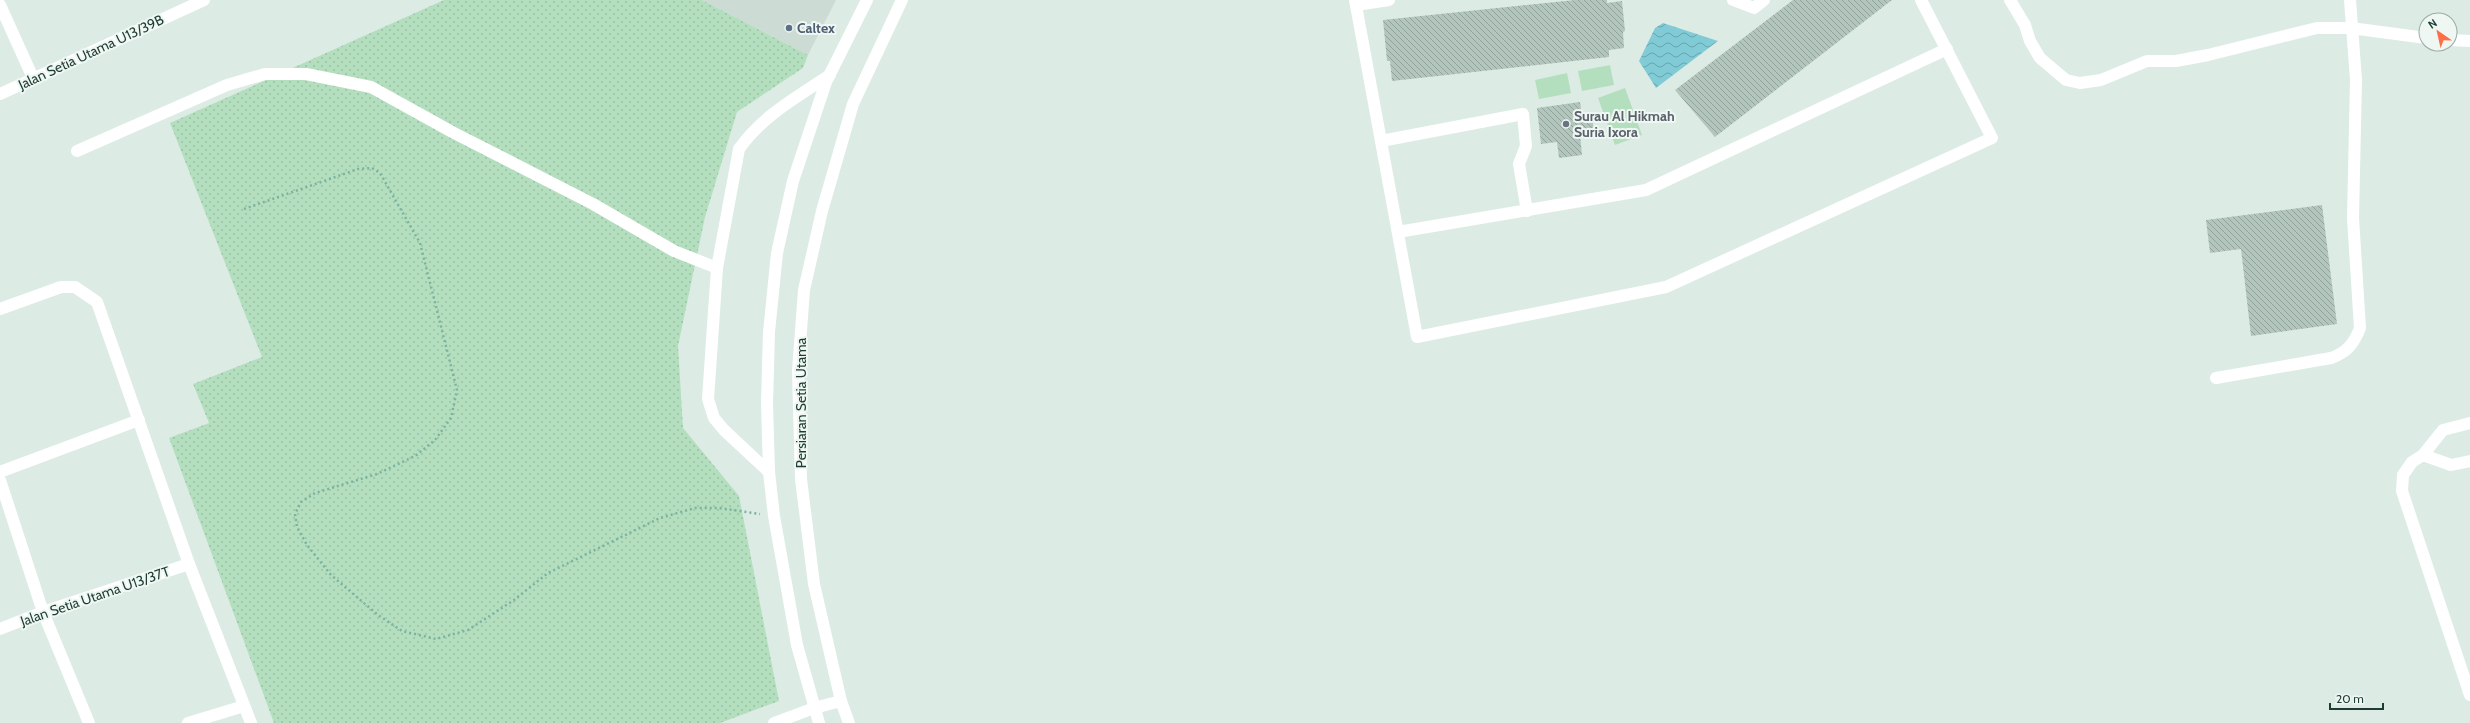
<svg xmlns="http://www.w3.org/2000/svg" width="2470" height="723" font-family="Cabin,sans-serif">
	<defs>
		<pattern id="grass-dots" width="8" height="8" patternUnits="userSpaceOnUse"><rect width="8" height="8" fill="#b4dfbe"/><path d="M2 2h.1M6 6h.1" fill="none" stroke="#9ac0a4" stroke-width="1.8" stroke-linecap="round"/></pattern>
		<pattern id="water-waves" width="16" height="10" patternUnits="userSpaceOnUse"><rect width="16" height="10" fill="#80cbd6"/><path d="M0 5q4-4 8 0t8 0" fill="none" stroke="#68a6ae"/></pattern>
		<pattern id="building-back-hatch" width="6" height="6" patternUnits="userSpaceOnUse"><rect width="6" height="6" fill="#b3c6bd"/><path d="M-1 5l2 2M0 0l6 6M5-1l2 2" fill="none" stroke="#91a29a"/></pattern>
	</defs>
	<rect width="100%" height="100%" fill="#ddebe5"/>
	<path fill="#ccdbd3" d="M702,0H836L808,55Z"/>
	<path fill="url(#grass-dots)" d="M444,0H702L808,55L803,68L737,112L705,217L678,346L683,428L739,496L779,701L720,723H274L169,438L209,423L193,384L262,357L170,123Z"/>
	<g fill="#b4dfbe">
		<path d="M1610,65L1614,85L1582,91L1578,71Z"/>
		<path d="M1567,73L1571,93L1539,99L1535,80Z"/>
		<path d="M1625,88L1642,135L1615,145L1598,98Z"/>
	</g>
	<path fill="url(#water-waves)" d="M1663,23L1718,41L1656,88L1639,61L1655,28Z"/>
	<g fill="url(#building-back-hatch)">
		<path d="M1575,0H1607V3L1622,1L1625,31L1623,32L1624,48L1609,50V57L1392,81L1390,61H1387L1383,20Z"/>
		<path d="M1793,0H1892L1715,137L1675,90Z"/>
		<path d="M1580,102L1582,115L1592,114L1594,133L1580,135L1582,155L1559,158L1557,142L1541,144L1537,108Z"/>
		<path d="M2322,205L2337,324L2251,336L2241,249L2210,253L2206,220Z"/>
	</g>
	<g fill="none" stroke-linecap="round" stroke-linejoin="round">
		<path stroke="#7bb29f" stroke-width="2.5" stroke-dasharray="2 3" stroke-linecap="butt" d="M244,209L358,169L372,168L380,173L420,243L457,390L451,418L435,440L415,456L377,474L315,493L301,502L295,514L297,527L307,545L331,575L378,615L402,631L436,639L468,630L514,600L548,573L660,518L695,508H719L760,514"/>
		<g stroke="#fff" stroke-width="12">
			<path d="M1355,0L1417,337L1666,287L1992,138L1921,0"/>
			<path d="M1733,0L1754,8L1764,0"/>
			<path d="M2010,0L2025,25L2030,41L2040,58L2066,80L2080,83L2101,80L2147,61H2176L2208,55L2317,28H2351L2426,38"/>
			<path d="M0,5L33,78"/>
			<path d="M1356,5L1389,0"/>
			<path d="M2450,40L2470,41"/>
			<path d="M0,94L204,0"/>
			<path d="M1381,141L1523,114L1526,146L1519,164L1527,211"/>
			<path d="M77,151L227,85L265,74H306L371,87L454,133L593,204L674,251L717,268"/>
			<path d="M1398,232L1646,190L1947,49"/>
			<path d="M0,309L61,287H75L97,302L189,564L251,723"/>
			<path d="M2216,378L2331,358C2346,353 2354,344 2360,328L2353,218L2356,80L2350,0"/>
			<path d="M2470,423L2443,430L2423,455L2412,462L2403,475L2402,491L2470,695"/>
			<path d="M2423,455L2451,465L2470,461"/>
			<path d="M0,472L139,420"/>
			<path d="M769,472L724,430L714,418L708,399L717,268L739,149C762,116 797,97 830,75"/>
			<path d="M0,480L43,612L89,723"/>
			<path d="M0,629L43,612L189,564"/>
			<path d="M188,723L244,706"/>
			<path d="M774,723L814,708L841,701"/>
			<path d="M819,723L797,645L774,516L769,472L767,403L769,332L777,253L793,181L826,82L867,0"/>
			<path d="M849,723L841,701L814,584L801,479L798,371L804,290L822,211L853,104L902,0"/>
		</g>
	</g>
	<circle fill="#5c6f8a" stroke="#eef7f2" stroke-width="1.5" cx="789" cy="28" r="4"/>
	<circle fill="#6b7280" stroke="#eef7f2" stroke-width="1.5" cx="1566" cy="124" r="4"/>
	<g text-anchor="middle" stroke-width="4" stroke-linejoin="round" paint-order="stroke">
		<g font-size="14" font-weight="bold" fill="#4e5e75" stroke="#eef7f2" text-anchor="start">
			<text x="797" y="33">Caltex</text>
		</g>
		<g font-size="14" fill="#1e3c33" stroke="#eef7f2">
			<text transform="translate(91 52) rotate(-25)" y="5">Jalan Setia Utama U13/39B</text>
			<text transform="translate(801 403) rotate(-90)" y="5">Persiaran Setia Utama</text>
			<text transform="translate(95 596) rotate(-19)" y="5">Jalan Setia Utama U13/37T</text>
		</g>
		<g font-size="14" font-weight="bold" fill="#5b616d" stroke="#eef7f2" text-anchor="start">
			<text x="1574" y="121">Surau Al Hikmah<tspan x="1574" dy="16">Suria Ixora</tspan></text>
		</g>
	</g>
	<g transform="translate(2438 32) rotate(326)"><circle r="19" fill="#eef7f2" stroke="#9baca6"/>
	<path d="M0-3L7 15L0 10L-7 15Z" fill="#fe6f48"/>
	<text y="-6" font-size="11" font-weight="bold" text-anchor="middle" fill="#1e3c33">N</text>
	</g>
	<path d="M2330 703v6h53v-6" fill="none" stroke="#1e3c33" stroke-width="2"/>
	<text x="2336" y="703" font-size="12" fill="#1e3c33" stroke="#eef7f2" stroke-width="3" paint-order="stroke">20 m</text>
</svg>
